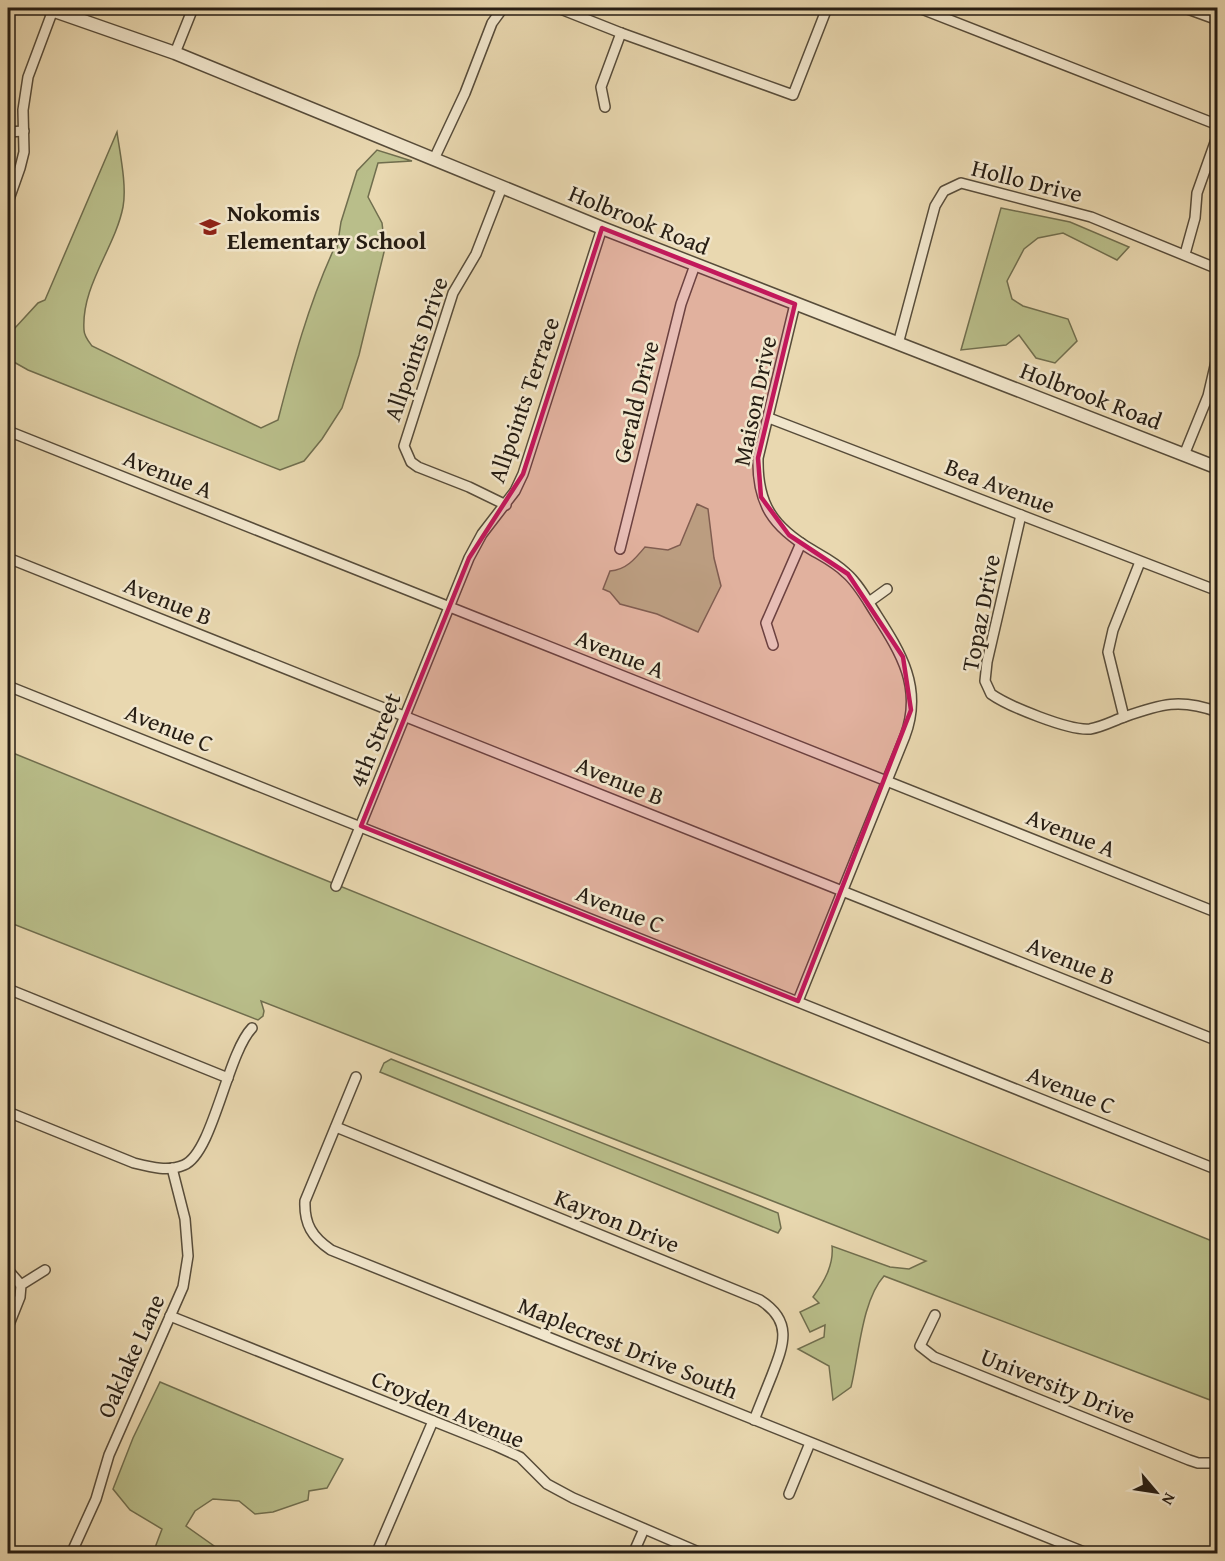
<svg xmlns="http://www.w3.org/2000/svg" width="1225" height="1561" font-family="'Gentium Book Plus',serif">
	<rect width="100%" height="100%" fill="#e9d8b0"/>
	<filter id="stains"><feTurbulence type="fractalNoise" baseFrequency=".00333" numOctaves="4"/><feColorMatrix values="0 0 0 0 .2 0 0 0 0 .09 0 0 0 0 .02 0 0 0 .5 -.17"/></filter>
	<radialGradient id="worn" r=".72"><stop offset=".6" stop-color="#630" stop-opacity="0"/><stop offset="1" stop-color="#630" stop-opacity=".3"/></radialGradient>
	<g fill="#b9be8a" stroke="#706e4e" stroke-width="1.5">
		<path d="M117,132C120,154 127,186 123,207C115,248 81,286 84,330C84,336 89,342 92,346L261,428L278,420C293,362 308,306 333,251L337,248L341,222L357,171L377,150L412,161L378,163L368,197L382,223L385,248L359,355L342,408L322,439L304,461L280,470L28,370L12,361L14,329L38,303L45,300Z"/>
		<path d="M1001,208L1070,222L1129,247L1117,260L1063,233L1038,238L1024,249L1007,281L1012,299L1023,306L1068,319L1077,341L1055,363L1036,358L1019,335L1006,345L961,350Z"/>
		<path d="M697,504L708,509L714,558L721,586L698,632L657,614L620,604L610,592L603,589L610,571C626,570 635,559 645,547L668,550L680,545Z"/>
		<path d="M8,751L1217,1243V1406L1210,1400L884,1276C862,1300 859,1355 851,1387L833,1400L829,1366L798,1349L824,1337L825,1325L810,1332L800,1312L819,1303L813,1297C824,1282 834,1265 832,1246L890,1267L909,1269L926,1261L261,1001L264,1011L263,1016L258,1020L8,922Z"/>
		<path d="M391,1059L778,1213L781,1228L778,1233L380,1072L384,1063Z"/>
		<path d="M160,1382L343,1459L327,1488L309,1491L308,1500L273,1512L255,1514L239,1501L213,1499L195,1511L186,1526L224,1553H153L162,1529L130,1510L113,1489L133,1438Z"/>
	</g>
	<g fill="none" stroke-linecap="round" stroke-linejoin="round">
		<g stroke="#574c3a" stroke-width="12">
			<g id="minor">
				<path d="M558,8L621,33L793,95L827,8"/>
				<path d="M919,8L1218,125"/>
				<path d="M1185,8L1218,20"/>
				<path d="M175,53L193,8"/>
				<path d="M605,107L601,87L621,33"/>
				<path d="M8,132L24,131"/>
				<path d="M434,159L465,93L492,23L503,8"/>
				<path d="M502,187L476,254L453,293L404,446L411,462L418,467L469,487L506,505"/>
				<path d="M8,202L20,168L24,152L23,110L28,77L53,10"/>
				<path d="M1185,254L1195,218L1197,193L1218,134"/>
				<path d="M795,304L758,458C757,504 773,527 812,550C824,557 836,563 846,573C858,583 867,600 876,614C901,653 923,688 905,736L798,1001"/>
				<path d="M898,344L935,206L944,191L961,183L1091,217L1218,269"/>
				<path d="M769,418L1218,591"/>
				<path d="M8,431L1218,913"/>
				<path d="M1184,455L1208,396L1218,353"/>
				<path d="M1021,515L987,662L985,681L991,694C1008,706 1069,731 1090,729C1102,727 1113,721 1124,717C1161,704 1180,698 1218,712"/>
				<path d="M620,549L681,304L695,265"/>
				<path d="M8,558L1218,1041"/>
				<path d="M869,602L887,589"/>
				<path d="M773,645L766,623L801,543"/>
				<path d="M8,686L1218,1170"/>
				<path d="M1124,717L1108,652L1113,630L1140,562"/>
				<path d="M336,886L469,558L482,534L515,491L523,474L602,228"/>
				<path d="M8,989L228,1078"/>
				<path d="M356,1077L305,1201C304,1224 312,1237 331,1250L1089,1554"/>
				<path d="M8,1112L134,1163C150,1167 168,1172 184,1165C213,1153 227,1054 252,1028"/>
				<path d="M336,1127L760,1300C793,1321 784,1344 772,1375C766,1390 760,1405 754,1420"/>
				<path d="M8,1270L21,1285"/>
				<path d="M935,1315L920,1346L934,1357L1189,1460L1198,1463H1218"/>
				<path d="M170,1316L496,1446L520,1457L547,1484L573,1498L703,1554"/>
				<path d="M8,1327L20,1297L21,1285L45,1270"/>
				<path d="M789,1494L810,1443"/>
				<path d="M71,1554L96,1499L109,1455L183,1287L188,1256L185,1219L172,1168"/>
				<path d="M376,1554L433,1421"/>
				<path d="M633,1554L644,1529"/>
			</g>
		</g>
		<g stroke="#574c3a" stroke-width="15">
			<path id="tertiary" d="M46,8L175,53L602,228L1218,468"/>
		</g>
		<use href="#minor" stroke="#f1e6cc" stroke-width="9"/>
		<use href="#tertiary" stroke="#f1e6cc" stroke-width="12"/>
	</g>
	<path fill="#c2185b" fill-opacity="0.2" stroke="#c2185b" stroke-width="4.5" stroke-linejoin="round" d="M602,228L795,304L758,458L761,497L789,535L848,574L903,657L911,710L798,1001L361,826L469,558L523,474Z"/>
	<defs>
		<g id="school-bare" transform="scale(1.62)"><path d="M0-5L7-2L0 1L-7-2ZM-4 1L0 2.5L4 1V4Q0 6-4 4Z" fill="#8f2418" stroke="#f1e6cc" stroke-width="2.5" paint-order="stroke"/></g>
	</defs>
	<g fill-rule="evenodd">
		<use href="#school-bare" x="210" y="227"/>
	</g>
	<g text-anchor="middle" stroke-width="5" stroke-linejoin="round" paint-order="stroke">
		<g font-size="24" fill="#261d13" stroke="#f1e6cc">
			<text transform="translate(1027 181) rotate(14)" y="8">Hollo Drive</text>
			<text transform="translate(639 220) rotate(22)" y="8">Holbrook Road</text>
			<text transform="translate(416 349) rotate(-71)" y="8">Allpoints Drive</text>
			<text transform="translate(1091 396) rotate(21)" y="8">Holbrook Road</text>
			<text transform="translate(524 400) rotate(-71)" y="8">Allpoints Terrace</text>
			<text transform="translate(755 401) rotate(-78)" y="8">Maison Drive</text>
			<text transform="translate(636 402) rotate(-76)" y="8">Gerald Drive</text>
			<text transform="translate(168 474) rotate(22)" y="8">Avenue A</text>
			<text transform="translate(1000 486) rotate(21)" y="8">Bea Avenue</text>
			<text transform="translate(168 601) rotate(22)" y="8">Avenue B</text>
			<text transform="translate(981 613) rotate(-79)" y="8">Topaz Drive</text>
			<text transform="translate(620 654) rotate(22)" y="8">Avenue A</text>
			<text transform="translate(169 728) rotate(22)" y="8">Avenue C</text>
			<text transform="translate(375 740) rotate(-68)" y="8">4th Street</text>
			<text transform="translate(620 781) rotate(22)" y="8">Avenue B</text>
			<text transform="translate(1071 833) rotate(22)" y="8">Avenue A</text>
			<text transform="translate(620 909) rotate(22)" y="8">Avenue C</text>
			<text transform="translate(1071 961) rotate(22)" y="8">Avenue B</text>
			<text transform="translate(1071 1090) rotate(22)" y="8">Avenue C</text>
			<text transform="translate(617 1221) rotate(22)" y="8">Kayron Drive</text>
			<text transform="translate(628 1348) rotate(22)" y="8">Maplecrest Drive South</text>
			<text transform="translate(131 1356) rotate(-66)" y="8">Oaklake Lane</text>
			<text transform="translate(1058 1386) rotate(22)" y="8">University Drive</text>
			<text transform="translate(448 1409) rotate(23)" y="8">Croyden Avenue</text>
		</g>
		<g font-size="24" font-weight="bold" fill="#261d13" stroke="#f1e6cc" text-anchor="start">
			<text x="227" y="221">Nokomis<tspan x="227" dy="28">Elementary School</tspan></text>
		</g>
	</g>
	<rect width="1225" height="1561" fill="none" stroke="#e9d8b0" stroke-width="30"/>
	<rect x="9" y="9" width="1207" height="1543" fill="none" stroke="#261d13" stroke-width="3"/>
	<rect x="15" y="15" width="1195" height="1531" fill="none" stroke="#261d13" stroke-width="1.5"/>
	<g transform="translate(1156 1492) rotate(119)" stroke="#f1e6cc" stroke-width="4.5" paint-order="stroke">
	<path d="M0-4.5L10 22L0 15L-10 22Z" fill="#261d13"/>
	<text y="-9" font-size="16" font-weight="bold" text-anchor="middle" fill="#261d13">N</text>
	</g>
	<rect width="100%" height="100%" filter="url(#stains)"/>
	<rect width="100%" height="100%" fill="url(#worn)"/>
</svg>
